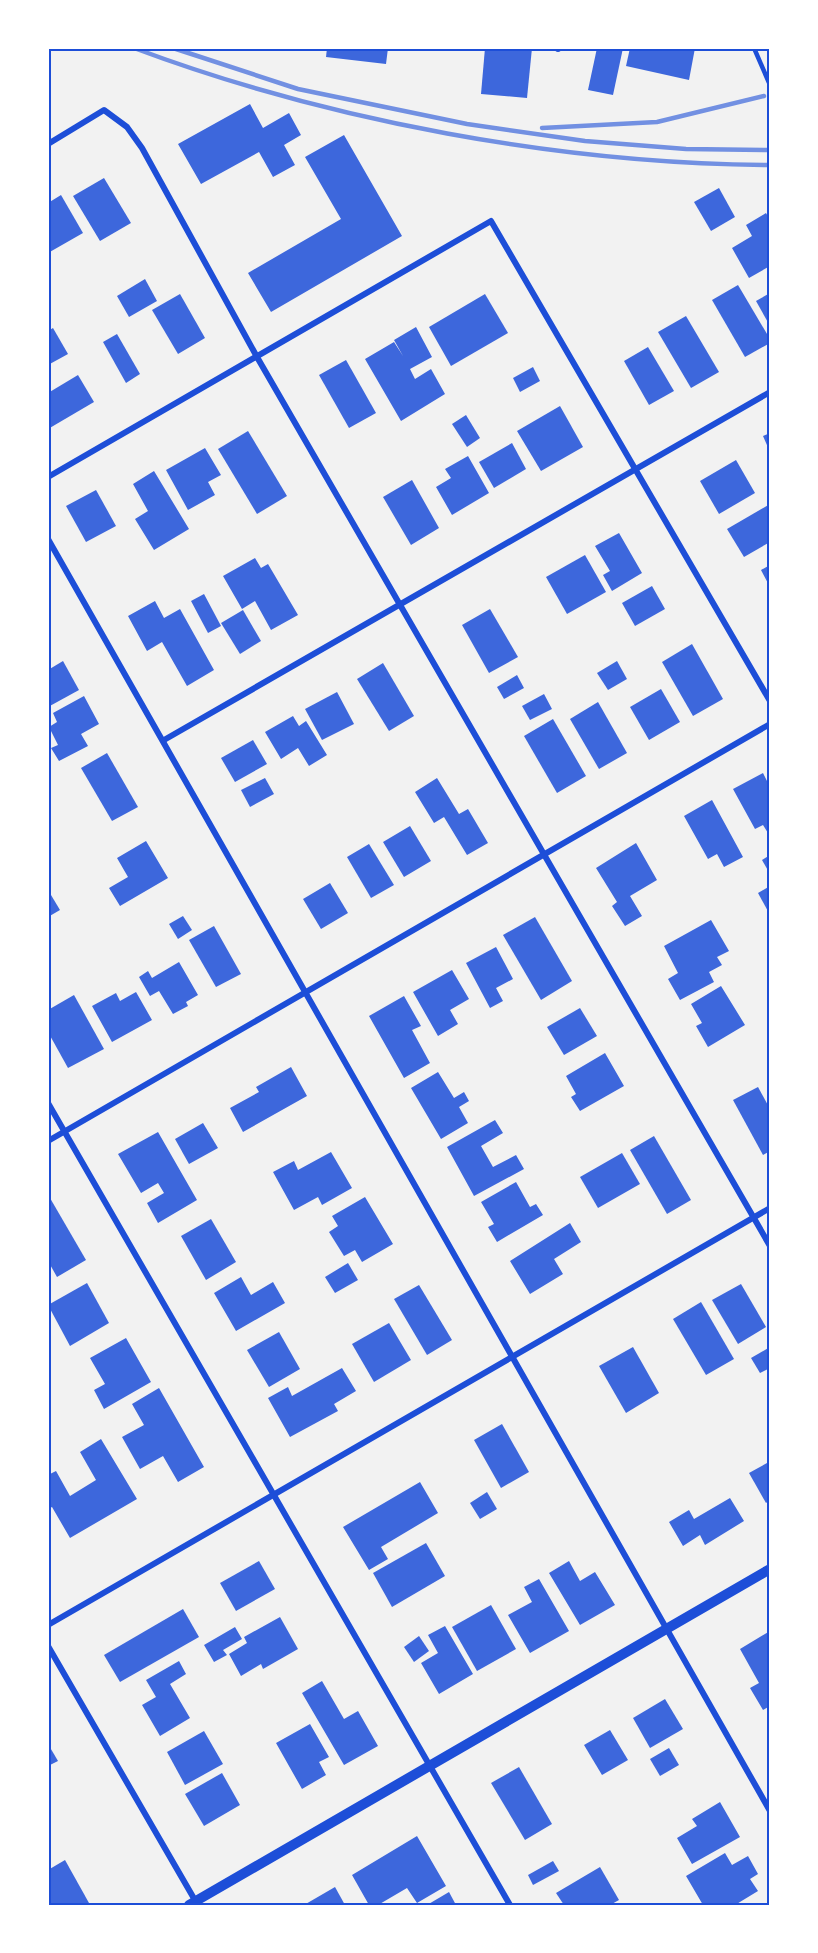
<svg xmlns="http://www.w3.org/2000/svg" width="818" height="1953" font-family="'Sofia Sans Condensed',sans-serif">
	<rect width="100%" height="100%" fill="#f2f2f2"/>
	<g fill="#3d67dc">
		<path d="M327,48H388L386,64L326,57Z"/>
		<path d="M485,48H532L527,98L481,94Z"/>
		<path d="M597,48H623L613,95L588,90Z"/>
		<path d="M630,48H695L689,80L626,66Z"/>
		<path d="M250,104L263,128L289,113L301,135L284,145L295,165L273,177L259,152L201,184L178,144Z"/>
		<path d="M344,135L402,236L271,312L248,273L341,219L305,157Z"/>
		<path d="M104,178L131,223L100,241L73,196Z"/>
		<path d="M719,188L735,217L711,231L694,202Z"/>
		<path d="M61,195L83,233L48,253V203Z"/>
		<path d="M766,213L770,220V266L749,278L732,248L752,236L746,225Z"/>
		<path d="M145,279L157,301L129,317L117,296Z"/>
		<path d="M738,285L770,339V343L745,357L712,300Z"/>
		<path d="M770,293V326L756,301Z"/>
		<path d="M180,294L205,338L178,354L152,310Z"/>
		<path d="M485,294L508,333L451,366L429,327Z"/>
		<path d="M686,316L719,372L691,388L658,332Z"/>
		<path d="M416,327L432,357L410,369L415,379L431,369L445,394L401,421L365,359L394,342L403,356L394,340Z"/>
		<path d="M53,328L68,354L48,365V331Z"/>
		<path d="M117,334L140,374L126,383L103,342Z"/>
		<path d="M648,347L674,391L649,405L624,361Z"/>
		<path d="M346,360L376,413L349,428L319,375Z"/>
		<path d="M533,367L540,381L520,392L513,378Z"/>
		<path d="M78,375L94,402L48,429V393Z"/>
		<path d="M560,406L583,447L541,471L517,431Z"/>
		<path d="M466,415L480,438L467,447L452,424Z"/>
		<path d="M248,431L287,496L257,514L218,449Z"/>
		<path d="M770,433V452L763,436Z"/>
		<path d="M512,443L526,469L494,488L479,462Z"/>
		<path d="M205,448L221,475L208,482L215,495L188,510L166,470Z"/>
		<path d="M468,456L489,493L452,515L436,487L451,478L445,469Z"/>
		<path d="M736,460L755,493L719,514L700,481Z"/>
		<path d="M154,471L189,529L154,550L135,519L148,511L133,484Z"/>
		<path d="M412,480L439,528L411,545L383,497Z"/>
		<path d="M96,490L116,526L86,542L66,506Z"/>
		<path d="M770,504V542L744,557L727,529Z"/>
		<path d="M619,533L642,573L612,591L603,575L610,571L595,546Z"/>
		<path d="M585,555L606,592L567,614L546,577Z"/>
		<path d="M255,558L261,568L268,564L298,615L271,630L255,601L242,609L223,576Z"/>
		<path d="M770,565V587L761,570Z"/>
		<path d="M652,586L665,609L635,626L622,603Z"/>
		<path d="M204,594L221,626L208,633L191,601Z"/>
		<path d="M155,601L164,618L180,609L214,670L187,686L162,642L147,651L128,616Z"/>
		<path d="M490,609L518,657L489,673L462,625Z"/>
		<path d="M243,610L261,641L240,654L221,623Z"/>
		<path d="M692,644L723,699L693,716L662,662Z"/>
		<path d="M63,661L79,690L48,707V670Z"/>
		<path d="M617,661L627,679L608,690L597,673Z"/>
		<path d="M383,663L414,716L389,731L357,679Z"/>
		<path d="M517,675L524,688L504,699L497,687Z"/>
		<path d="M661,689L680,722L649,740L630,707Z"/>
		<path d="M337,692L354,724L322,740L305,709Z"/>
		<path d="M544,694L552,709L530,720L522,706Z"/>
		<path d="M84,696L99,724L81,734L88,746L59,761L51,748L58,745L49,727L57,722L53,713Z"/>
		<path d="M598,702L627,753L599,769L570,719Z"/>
		<path d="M293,716L299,726L306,721L327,755L309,766L298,748L281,759L265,732Z"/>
		<path d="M553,719L586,776L557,793L524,736Z"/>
		<path d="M253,740L267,764L235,782L221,758Z"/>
		<path d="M107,753L138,807L112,821L81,768Z"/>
		<path d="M763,773L770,787L768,833L763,825L755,829L733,789Z"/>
		<path d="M265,778L274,794L250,807L241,790Z"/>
		<path d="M437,778L459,814L468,809L488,843L467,855L444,817L434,823L415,792Z"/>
		<path d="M712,800L743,857L724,867L717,854L708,859L684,816Z"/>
		<path d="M410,826L431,861L404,877L383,842Z"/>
		<path d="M146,841L168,878L120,906L109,888L128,877L117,858Z"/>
		<path d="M636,843L657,880L630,896L642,916L625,926L612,906L617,902L596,868Z"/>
		<path d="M369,844L394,885L371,898L347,857Z"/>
		<path d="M770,855V874L762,860Z"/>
		<path d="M330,883L348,913L321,929L303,899Z"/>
		<path d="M770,886V915L758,893Z"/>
		<path d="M48,890L60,910L48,917Z"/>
		<path d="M183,916L192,930L178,939L169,924Z"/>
		<path d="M535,917L572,981L541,1000L503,935Z"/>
		<path d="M711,920L729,951L717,957L722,965L709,972L714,982L680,1000L668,979L678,973L664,946Z"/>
		<path d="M214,926L241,974L216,987L189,940Z"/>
		<path d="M496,947L513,979L496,988L503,1001L490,1008L466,963Z"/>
		<path d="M179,962L198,995L186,1002L188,1006L173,1014L159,991L150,996L139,977L148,971L152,978Z"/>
		<path d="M452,970L469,999L450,1010L458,1024L438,1036L413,992Z"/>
		<path d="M721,986L745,1025L708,1047L696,1026L702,1023L691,1004Z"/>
		<path d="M136,992L152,1020L112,1042L92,1006L116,993L120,1001Z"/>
		<path d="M74,995L104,1049L68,1068L48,1032V1010Z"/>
		<path d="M404,996L421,1026L412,1030L430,1063L404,1078L369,1016Z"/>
		<path d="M580,1008L597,1036L564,1055L547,1027Z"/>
		<path d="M605,1053L624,1086L580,1111L571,1097L576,1094L566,1076Z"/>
		<path d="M291,1067L307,1096L243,1132L230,1108L259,1092L256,1087Z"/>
		<path d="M438,1072L454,1098L464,1092L469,1101L459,1107L468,1123L441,1139L411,1088Z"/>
		<path d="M758,1087L770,1109V1151L763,1155L733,1100Z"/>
		<path d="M495,1120L503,1133L481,1146L493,1167L516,1155L524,1169L474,1196L447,1147Z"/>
		<path d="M203,1123L218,1148L189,1164L175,1139Z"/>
		<path d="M158,1132L197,1200L158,1223L147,1203L164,1193L158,1183L141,1193L118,1154Z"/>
		<path d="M654,1136L691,1200L667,1214L630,1150Z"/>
		<path d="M331,1152L352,1188L322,1205L318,1197L294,1210L273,1172L294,1161L298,1170Z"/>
		<path d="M622,1153L640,1184L598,1208L580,1177Z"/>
		<path d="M516,1182L530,1207L536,1204L543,1215L497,1242L488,1227L494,1224L481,1202Z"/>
		<path d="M365,1197L393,1244L362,1262L355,1250L344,1256L329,1232L338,1226L332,1216Z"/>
		<path d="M50,1198L86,1260L57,1277L48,1261Z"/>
		<path d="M211,1219L236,1262L206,1280L181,1236Z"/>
		<path d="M570,1223L581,1242L554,1259L563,1274L530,1294L510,1261Z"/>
		<path d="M348,1263L358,1280L335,1293L325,1277Z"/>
		<path d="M241,1277L251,1295L273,1282L285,1303L236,1331L214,1293Z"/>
		<path d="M87,1283L109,1323L70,1346L48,1305Z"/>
		<path d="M741,1284L766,1327L738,1344L712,1300Z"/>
		<path d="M419,1285L452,1340L427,1355L394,1299Z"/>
		<path d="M701,1302L734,1359L706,1375L673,1319Z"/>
		<path d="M389,1323L411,1360L374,1382L352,1344Z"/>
		<path d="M279,1332L300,1369L269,1387L247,1350Z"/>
		<path d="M126,1338L151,1382L104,1409L94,1390L105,1384L90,1358Z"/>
		<path d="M633,1347L659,1393L626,1413L599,1366Z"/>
		<path d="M770,1347V1368L760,1373L751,1358Z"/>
		<path d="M342,1368L356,1391L334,1404L338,1411L290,1437L268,1398L288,1387L292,1396Z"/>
		<path d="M159,1388L204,1467L178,1482L163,1456L140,1469L122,1437L144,1425L132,1404Z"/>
		<path d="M502,1424L529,1472L501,1488L474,1440Z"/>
		<path d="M101,1439L137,1499L70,1538L52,1507L48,1509V1475L56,1471L70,1496L96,1480L80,1452Z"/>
		<path d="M767,1463L770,1469V1500L766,1503L749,1473Z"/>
		<path d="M420,1482L438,1513L381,1547L388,1559L369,1570L343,1527Z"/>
		<path d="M487,1492L497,1509L480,1519L470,1503Z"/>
		<path d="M730,1498L744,1521L705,1545L700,1535L683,1546L669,1522L689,1510L694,1519Z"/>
		<path d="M426,1543L445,1576L392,1607L373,1573Z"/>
		<path d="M259,1561L275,1589L236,1611L220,1583Z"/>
		<path d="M569,1561L580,1581L595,1572L615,1605L580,1625L549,1573Z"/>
		<path d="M539,1579L569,1631L530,1653L508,1615L532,1602L524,1587Z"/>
		<path d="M491,1605L516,1649L477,1671L452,1627Z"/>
		<path d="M183,1609L199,1637L120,1682L104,1655Z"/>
		<path d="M280,1617L298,1649L263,1669L261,1664L241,1676L229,1654L247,1643L244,1637Z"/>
		<path d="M445,1626L473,1674L439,1694L421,1663L438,1653L428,1635Z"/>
		<path d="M235,1627L242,1639L223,1650L227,1655L214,1662L204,1645Z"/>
		<path d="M770,1631V1706L763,1710L750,1688L759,1683L740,1649Z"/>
		<path d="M419,1636L429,1651L414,1662L404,1647Z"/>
		<path d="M179,1661L186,1674L170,1684L190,1718L160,1736L142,1705L156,1697L146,1680Z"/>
		<path d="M322,1681L344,1719L358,1711L378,1746L344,1765L302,1693Z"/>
		<path d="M665,1699L683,1729L650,1748L633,1718Z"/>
		<path d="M310,1724L329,1757L319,1762L326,1775L302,1789L276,1743Z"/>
		<path d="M610,1730L628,1760L602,1775L584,1745Z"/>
		<path d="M204,1731L223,1764L185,1785L167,1752Z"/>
		<path d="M48,1744L58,1761L48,1766Z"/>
		<path d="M669,1748L679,1765L660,1776L650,1759Z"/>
		<path d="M519,1767L552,1824L525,1840L491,1783Z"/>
		<path d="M222,1773L240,1805L204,1826L185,1794Z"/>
		<path d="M720,1802L740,1837L692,1864L677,1838L697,1826L692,1819Z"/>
		<path d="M417,1836L446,1886L417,1903L407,1888L378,1905H369L352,1875Z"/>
		<path d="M725,1853L732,1865L748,1856L758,1874L750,1879L758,1891L735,1905H703L686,1876Z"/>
		<path d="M65,1860L89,1903L86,1905H52L48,1898V1870Z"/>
		<path d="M553,1861L559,1871L533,1885L528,1875Z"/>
		<path d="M600,1867L619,1900L610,1905H564L556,1893Z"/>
		<path d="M335,1887L345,1905H304Z"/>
		<path d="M449,1892L456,1905H427Z"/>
	</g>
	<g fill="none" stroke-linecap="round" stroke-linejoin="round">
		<path stroke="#1d4ed8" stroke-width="4.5" d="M754,48L770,85"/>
		<g stroke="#1d4ed8" stroke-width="6">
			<path d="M558,49V48"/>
			<path d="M48,144L104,110L127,127L142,148L257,357L770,1246"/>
			<path d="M48,477L491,221L770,701"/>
			<path d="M48,539L770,1811"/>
			<path d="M164,740L770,392"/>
			<path d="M48,1103L510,1905"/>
			<path d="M48,1141L770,724"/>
			<path d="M48,1625L770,1208"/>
			<path d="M48,1646L196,1902"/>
		</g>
		<path stroke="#1d4ed8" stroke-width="10" d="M189,1905L770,1569"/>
		<g stroke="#7290e2" stroke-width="4.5">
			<path d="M134,48C329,121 562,164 770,165"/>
			<path d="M173,48L298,89L467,124L585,141L686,149L770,150"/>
			<path d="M542,128L657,122L764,96"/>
		</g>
	</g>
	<rect width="818" height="1953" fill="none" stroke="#ffffff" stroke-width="99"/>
	<rect x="50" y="50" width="718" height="1854" fill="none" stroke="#1d4ed8" stroke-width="2"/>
</svg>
